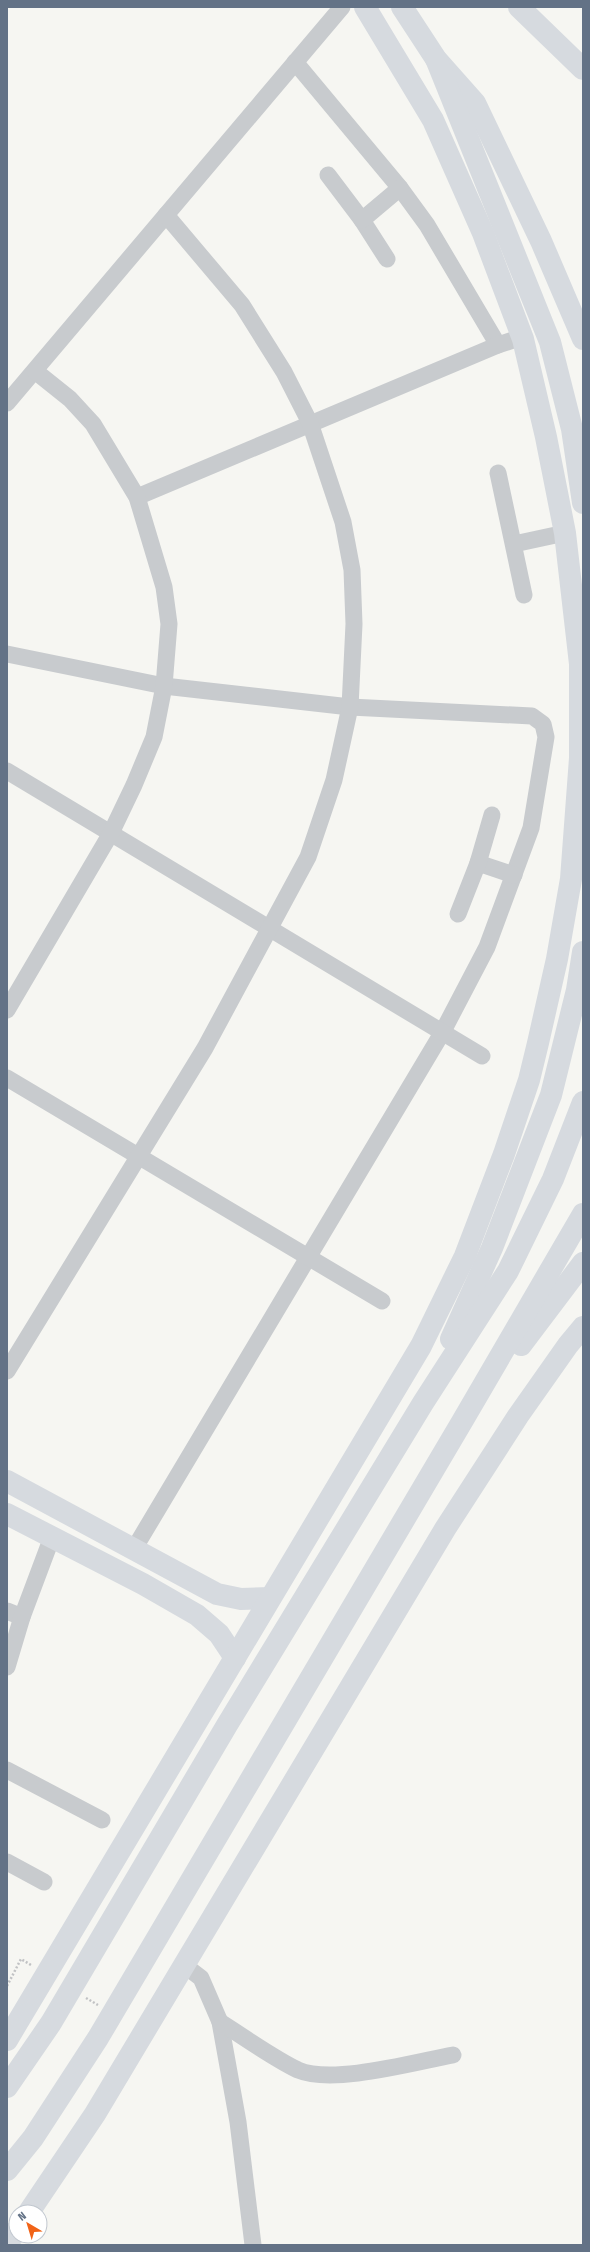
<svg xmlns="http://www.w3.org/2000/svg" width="590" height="2252" font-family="'Fira Sans Condensed',sans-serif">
	<rect width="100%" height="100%" fill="#f6f6f2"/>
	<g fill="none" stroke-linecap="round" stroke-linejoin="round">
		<g stroke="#c1c2c4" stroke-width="2.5" stroke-dasharray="2 2" stroke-linecap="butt">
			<path d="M7,1986L21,1959L31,1965"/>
			<path d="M86,1998L98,2005"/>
		</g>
		<g stroke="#c8cbce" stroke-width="17">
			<path d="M295,62L400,188L427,225L498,345"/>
			<path d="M328,175L362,220L387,259"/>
			<path d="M362,220L400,188"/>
			<path d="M7,403L342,7"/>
			<path d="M498,473L524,595"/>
			<path d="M137,497L498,345L522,337"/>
			<path d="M514,544L565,533"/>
			<path d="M7,654L164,686L350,707L532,716L543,724L546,737L531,828L487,947L442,1033L134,1549"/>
			<path d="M7,771L482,1056"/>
			<path d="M478,863L514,875"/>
			<path d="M458,914L478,863L492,815"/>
			<path d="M7,1010L111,833L134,785L154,737L164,686L169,624L164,587L137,497L93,424L70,399L35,371"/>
			<path d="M7,1078L382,1301"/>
			<path d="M7,1371L205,1048L308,857L334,780L350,707L354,624L352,570L343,522L310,423L284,372L242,305L166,215"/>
			<path d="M7,1611L22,1617"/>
			<path d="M7,1667L22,1617L52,1537"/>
			<path d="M7,1770L102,1820"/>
			<path d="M7,1862L44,1882"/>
			<path d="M184,1965L201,1978L220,2022L238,2122L253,2245"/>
			<path d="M220,2022C244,2037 273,2058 298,2070C333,2085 415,2062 453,2055"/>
		</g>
		<g stroke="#d6dadf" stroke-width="22">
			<path d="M7,1481L217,1594L241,1599L270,1598"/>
			<path d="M7,1514L143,1584L197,1615L219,1634L235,1658"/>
		</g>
		<g stroke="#d6dadf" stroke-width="22">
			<path d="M402,7L436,59L475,103L541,241L583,339"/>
			<path d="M519,7L583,69"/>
			<path d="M436,59L550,342L572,429L583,503"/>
			<path d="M451,1339L492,1248L551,1095L577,990L583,952"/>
			<path d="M521,1345L583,1263"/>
			<path d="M7,2040L421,1346L465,1256L504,1154L529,1080L538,1043L557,959L571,879L580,758V664L565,533L546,437L523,339L483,233L433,120L365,7"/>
			<path d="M7,2087L51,2023L227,1725L423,1403L508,1271L553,1179L583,1102"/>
			<path d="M7,2170L33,2138L98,2038L463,1420L583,1214"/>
			<path d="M29,2212L95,2114L445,1529L518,1416L568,1345L583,1327"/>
			<path d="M7,2244L16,2231"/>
		</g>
	</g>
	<rect width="590" height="2252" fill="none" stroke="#637286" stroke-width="16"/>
	<g transform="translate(28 2224) rotate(322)"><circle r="19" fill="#ffffff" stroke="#c1c7cf"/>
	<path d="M0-3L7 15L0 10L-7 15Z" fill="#f16317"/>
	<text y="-6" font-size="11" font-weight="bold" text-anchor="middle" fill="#637286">N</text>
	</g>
</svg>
